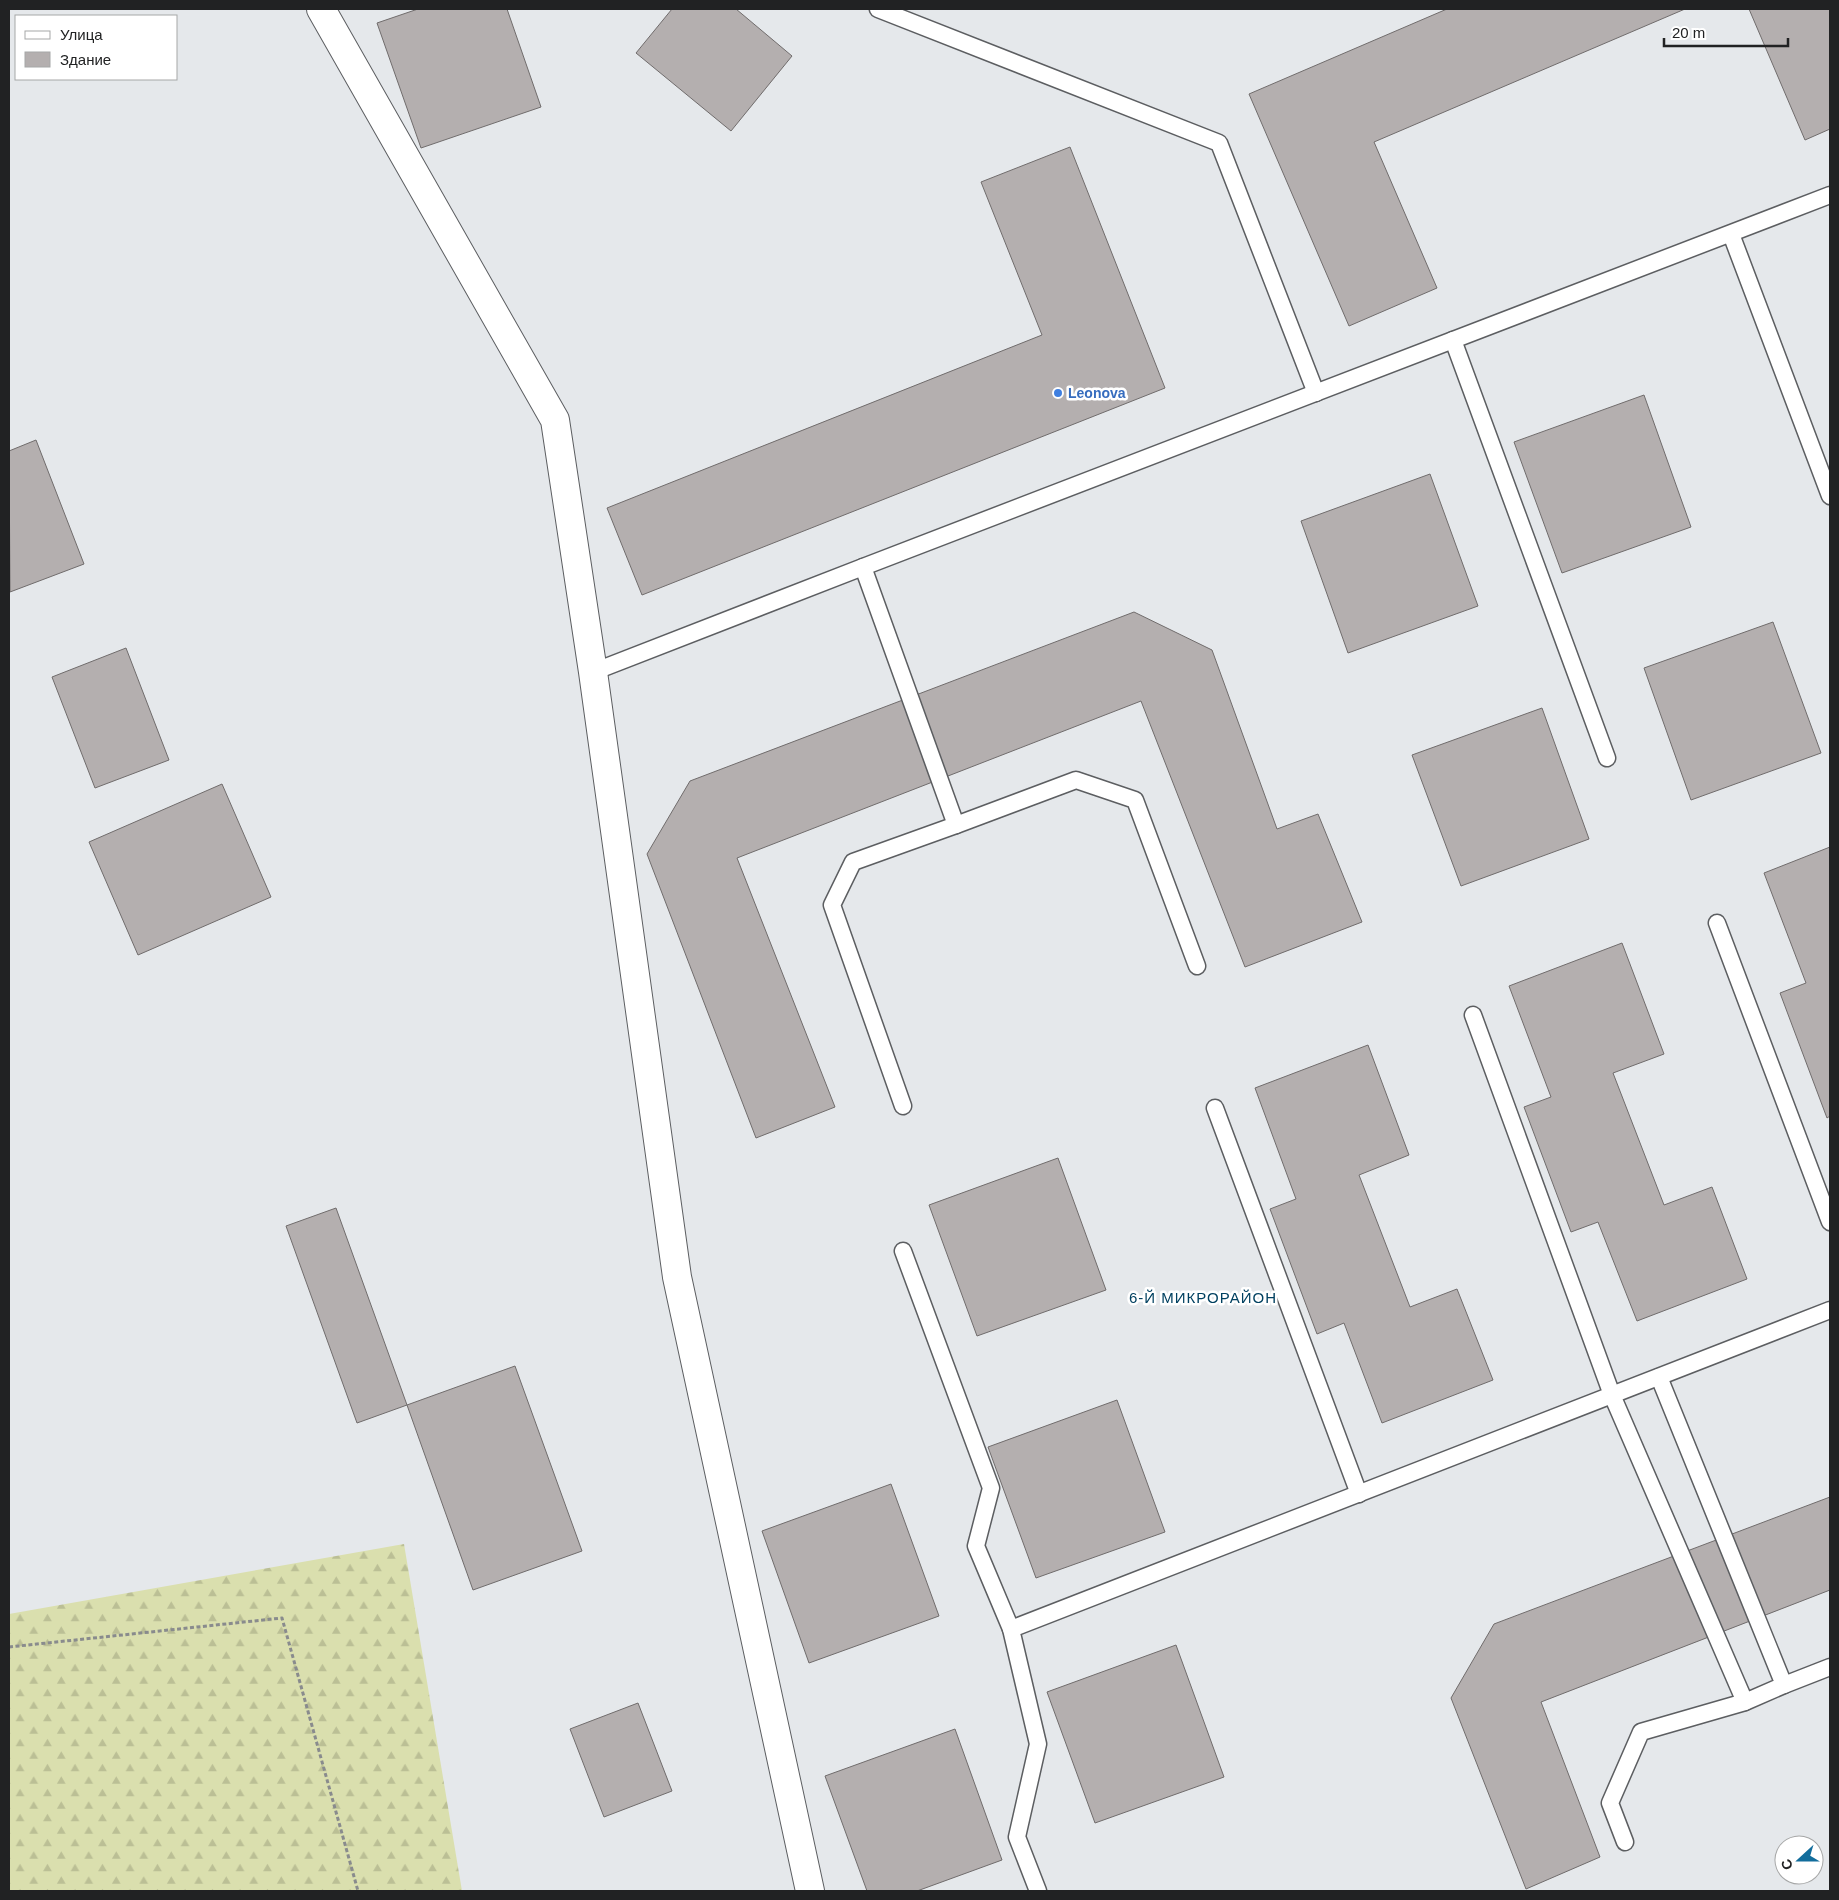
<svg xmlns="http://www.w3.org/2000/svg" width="1839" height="1900" font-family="Arial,sans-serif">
	<defs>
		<pattern id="forest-firs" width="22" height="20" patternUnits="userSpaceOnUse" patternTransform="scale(1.25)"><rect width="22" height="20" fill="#dadfae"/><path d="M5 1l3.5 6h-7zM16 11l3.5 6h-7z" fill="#bbbf95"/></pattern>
	</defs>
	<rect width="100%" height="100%" fill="#e5e8eb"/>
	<path fill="url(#forest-firs)" d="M404,1544L462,1891H9V1614Z"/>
	<g fill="#b4afaf" stroke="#706c6c">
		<path d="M418,9H507L541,107L421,148L377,23Z"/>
		<path d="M672,9H736L792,56L731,131L636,53Z"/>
		<path d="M1447,9H1685L1374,142L1437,288L1349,326L1249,94Z"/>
		<path d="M1749,9H1830V129L1805,140Z"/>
		<path d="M1070,147L1165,388L642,595L607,508L1042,335L981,182Z"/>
		<path d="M1644,395L1691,527L1562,573L1514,442Z"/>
		<path d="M36,440L84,564L10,592L9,451Z"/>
		<path d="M1430,474L1478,606L1348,653L1301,521Z"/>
		<path d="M1134,612L1212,650L1277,829L1318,814L1362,922L1245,967L1141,701L737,858L835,1107L756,1138L647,854L690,781Z"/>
		<path d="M1773,622L1821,753L1691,800L1644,668Z"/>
		<path d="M126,648L169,760L95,788L52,677Z"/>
		<path d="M1542,708L1589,839L1461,886L1412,755Z"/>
		<path d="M222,784L271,897L138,955L89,842Z"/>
		<path d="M1830,847V1116L1827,1118L1780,993L1806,983L1764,873Z"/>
		<path d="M1622,943L1664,1054L1613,1073L1664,1205L1712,1187L1747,1279L1637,1321L1598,1222L1571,1232L1524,1107L1551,1097L1509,986Z"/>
		<path d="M1368,1045L1409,1155L1359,1175L1410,1307L1457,1289L1493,1380L1382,1423L1344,1323L1317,1334L1270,1209L1296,1199L1255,1088Z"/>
		<path d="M1058,1158L1106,1290L977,1336L929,1205Z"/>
		<path d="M336,1208L407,1405L357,1423L286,1226Z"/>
		<path d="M515,1366L582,1551L473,1590L407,1405Z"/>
		<path d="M1117,1400L1165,1532L1036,1578L988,1447Z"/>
		<path d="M891,1484L939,1616L809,1663L762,1531Z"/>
		<path d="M1830,1497V1590L1541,1702L1600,1857L1526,1889L1451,1698L1494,1624Z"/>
		<path d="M1176,1645L1224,1777L1095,1823L1047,1692Z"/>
		<path d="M638,1703L672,1791L604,1817L570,1729Z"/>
		<path d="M955,1729L1002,1860L917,1891H867L825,1776Z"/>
	</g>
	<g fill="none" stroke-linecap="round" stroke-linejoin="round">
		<g stroke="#5c5e61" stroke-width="19">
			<g id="service">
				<path d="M878,9L1219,143L1316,393"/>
				<path d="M1731,234L1830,496"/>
				<path d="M1453,340L1607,758"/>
				<path d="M863,567L956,825L853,862L832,905L903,1106"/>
				<path d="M593,672L863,567L1830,195"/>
				<path d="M956,825L1076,780L1135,800L1197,966"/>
				<path d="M1717,923L1830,1222"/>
				<path d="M1473,1015L1612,1395L1745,1702L1784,1685L1659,1377"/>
				<path d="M1215,1108L1359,1494"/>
				<path d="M903,1251L991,1488L976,1546L1011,1629"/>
				<path d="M1784,1685L1830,1667"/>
				<path d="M1625,1842L1610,1803L1641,1732L1745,1702"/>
				<path d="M1038,1891L1017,1837L1038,1744L1011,1629L1830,1310"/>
			</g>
		</g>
		<g stroke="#5c5e61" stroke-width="30">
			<path id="minor" d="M321,9L555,420L593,672L677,1277L810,1891"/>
		</g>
		<path stroke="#898b8d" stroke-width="3" stroke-dasharray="4 2.5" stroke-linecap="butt" d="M9,1647L282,1618L358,1891"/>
		<use href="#service" stroke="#fff" stroke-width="16"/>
		<use href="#minor" stroke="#fff" stroke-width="28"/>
	</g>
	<circle fill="#3f7fe0" stroke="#fff" stroke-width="2" cx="1058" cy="393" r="5"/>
	<g text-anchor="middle" stroke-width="5" stroke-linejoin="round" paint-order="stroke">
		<g font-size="14" font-weight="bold" fill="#366cbe" stroke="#fff" text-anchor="start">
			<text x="1068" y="398">Leonova</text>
		</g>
		<g font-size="15" letter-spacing="1" fill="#004060" stroke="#fff">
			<text x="1203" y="1303">6-Й МИКРОРАЙОН</text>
		</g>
	</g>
	<rect width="1839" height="1900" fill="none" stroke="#212223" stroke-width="20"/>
	<rect x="15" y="15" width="162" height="65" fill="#ffffff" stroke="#a6a7a7"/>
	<rect x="25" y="31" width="25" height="8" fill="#ffffff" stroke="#a6a7a7"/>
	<text x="60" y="40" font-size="15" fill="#212223">Улица</text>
	<rect x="25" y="52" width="25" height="15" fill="#b4afaf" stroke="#a6a7a7"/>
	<text x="60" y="65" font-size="15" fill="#212223">Здание</text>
	<g transform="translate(1799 1860) rotate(249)"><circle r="24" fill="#ffffff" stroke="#a6a7a7"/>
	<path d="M0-4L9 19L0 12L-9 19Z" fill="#126d9c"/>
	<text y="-8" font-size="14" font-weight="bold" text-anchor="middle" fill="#212223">С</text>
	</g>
	<path d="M1664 38v8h124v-8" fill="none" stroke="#212223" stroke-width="2.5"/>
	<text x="1672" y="38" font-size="15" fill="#212223" stroke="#ffffff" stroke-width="4" paint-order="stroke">20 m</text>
</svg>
